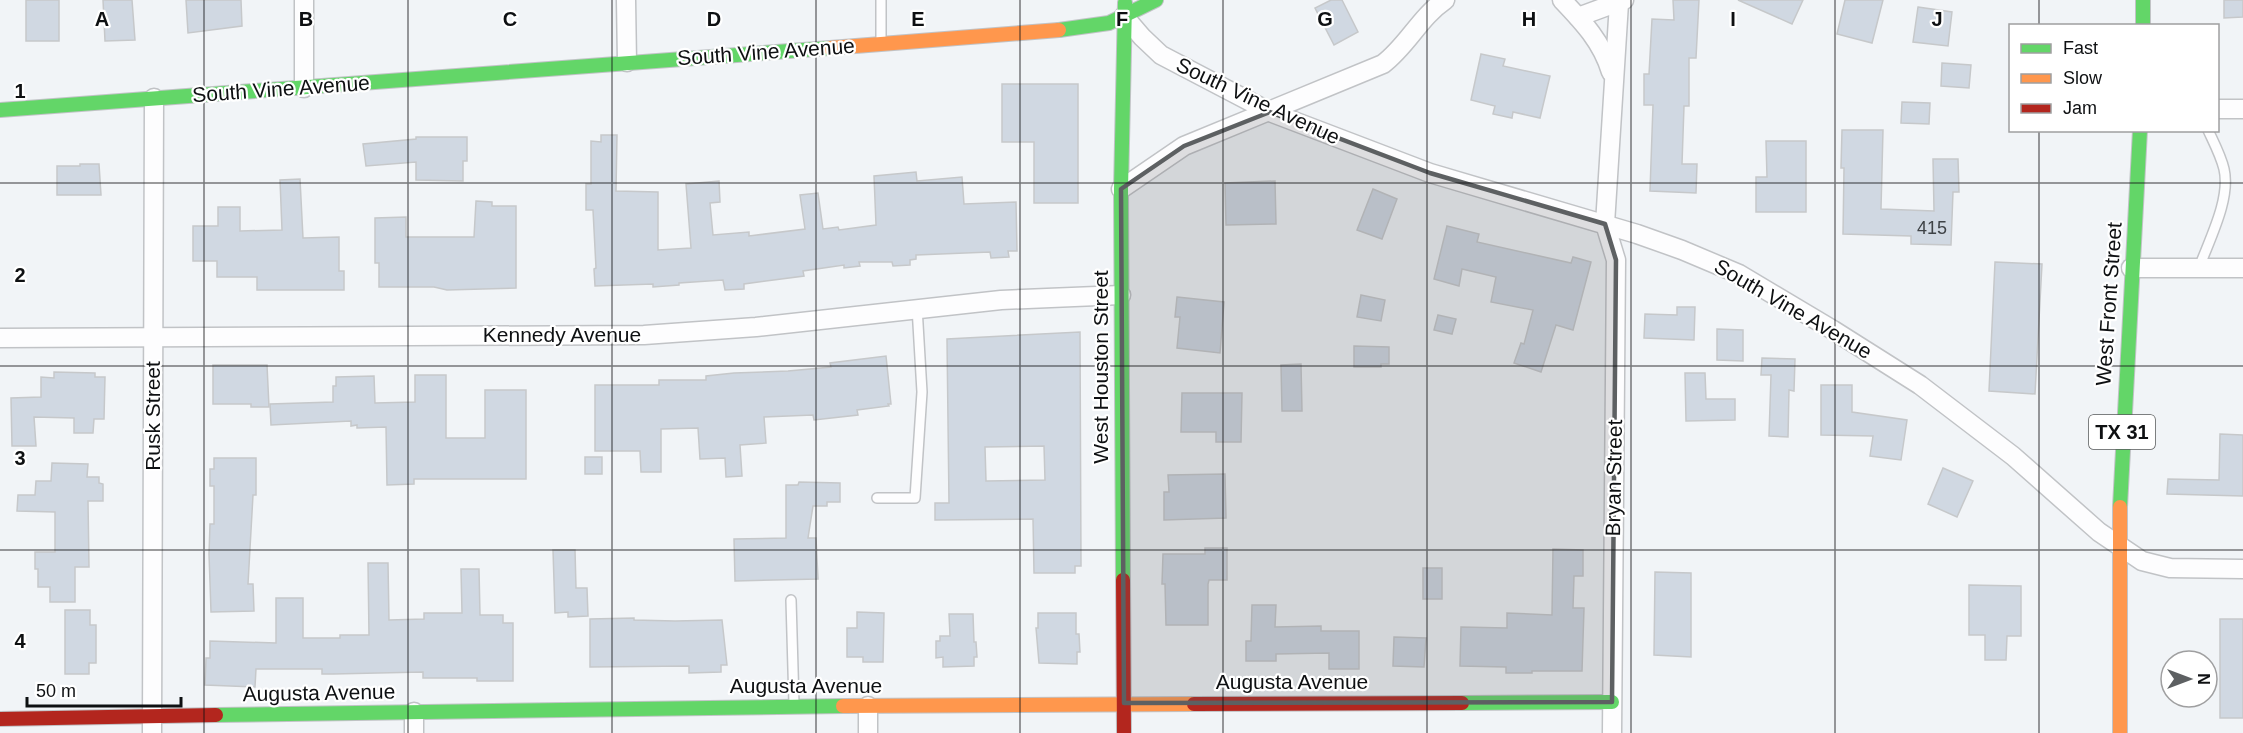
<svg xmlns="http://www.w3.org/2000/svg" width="2243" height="733" font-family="Helvetica,sans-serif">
	<rect width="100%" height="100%" fill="#f1f4f7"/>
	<g fill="#d0d8e2" stroke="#c6c8ca" stroke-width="1.5" fill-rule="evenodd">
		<rect x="26" y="0" width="33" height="41"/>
		<path d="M103,0H132L135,40L105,41Z"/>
		<path d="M186,0H241L242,26L188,33Z"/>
		<path d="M1331,0H1342L1358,32L1334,45L1315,8Z"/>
		<path d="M1673,0H1699L1696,58H1689V106H1684L1682,164H1697L1696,193L1650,191L1653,105H1644V74H1649L1652,19L1674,20Z"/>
		<path d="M1738,0H1803L1792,24Z"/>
		<path d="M1845,0H1883L1872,43L1837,34Z"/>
		<path d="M2224,0H2243V17L2224,18Z"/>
		<path d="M1918,7L1952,12L1948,46L1913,42Z"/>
		<path d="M1481,54L1505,59L1503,66L1550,76L1540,118L1513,112L1512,118L1493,114L1495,106L1471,100Z"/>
		<path d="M1942,63L1971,65L1969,88L1941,86Z"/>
		<path d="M1002,84H1078V203H1034V142H1002Z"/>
		<path d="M1902,102L1930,103L1929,124L1901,123Z"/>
		<path d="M1842,130H1883L1881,209L1934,211L1933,159H1958L1959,192H1953L1951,245L1911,244V236L1843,234L1844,168H1841Z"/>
		<path d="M601,135H617L616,191L658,192V250L691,248L686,184L719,181L720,202L710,203L713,235L749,232V236L805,229L800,195L818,193L823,229L838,227L839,230L876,225L874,176L916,172L917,181L962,177L964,204L1016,202L1017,251H1008L1009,257L991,258L990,252L916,255V259L910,260V265L893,266L892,262H859L860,266L844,268V265L803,271L804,276L744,284V289L725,290L723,280L679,283V285L653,287V284L595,286L594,269L596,268L593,210H586V184H591V141L601,142Z"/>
		<path d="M416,137H467V161H463V181L416,180V162L366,166L363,144L416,139Z"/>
		<path d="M1766,141H1806V212H1756V177H1767Z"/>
		<path d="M80,164H99L101,195H57V166H80Z"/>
		<path d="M300,179L303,238L339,237V271H344V290H257V277H217V261H193V226H218V207H240V231L282,230L280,180Z"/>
		<path d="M1275,181L1276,224L1226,225L1225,183Z"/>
		<path d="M1373,189L1397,199L1382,239L1357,230Z"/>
		<path d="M476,201L492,202V206H516V288L447,290L434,287H379V263H375V218L406,217V237H474Z"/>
		<path d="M1447,226L1479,234L1477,242L1571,263L1573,257L1591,262L1573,330L1556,325L1541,372L1514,363L1521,343L1524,344L1533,310L1491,302L1496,277L1462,269L1459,286L1434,279Z"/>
		<path d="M1995,262L2042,264L2035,394L1989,391Z"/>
		<path d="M1361,295L1385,300L1381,321L1357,317Z"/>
		<path d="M1177,297L1224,302L1220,353L1177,348L1180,317H1175Z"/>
		<path d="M1677,307H1695L1694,340L1644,338L1645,314L1677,315Z"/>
		<path d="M1438,315L1456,319L1452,334L1434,330Z"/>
		<path d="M1717,329L1743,330V361L1717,360Z"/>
		<path d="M1080,332L1081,566H1075V573H1034L1033,519L935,520V503H949L947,339ZM1044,446L1045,480L986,481L985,447Z"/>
		<path d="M1354,346L1389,347V364H1381V367H1354Z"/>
		<path d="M886,356L891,404H888L889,406L857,410L858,415L814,420L813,415L764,417L766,443L740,445L742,476L726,477L725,458L700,459L698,428L661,429V472H641L640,451H595V385H659V380H706V376L734,373L788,371L831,367L830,363Z"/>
		<path d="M1762,358L1795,359L1794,391L1789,390L1788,437L1769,436L1771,375H1761Z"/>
		<path d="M1301,364L1302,411H1282L1281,365Z"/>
		<path d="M213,365H267L269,407H251V404H213Z"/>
		<path d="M54,372L95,373V377H105L104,419H94L93,433H74V418L34,417L36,446H12L11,398L41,397V377L54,378Z"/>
		<path d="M1685,373H1705L1706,399H1735V420L1686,421Z"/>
		<path d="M415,375H446V438H485V390H526V479H414V484L387,485L386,427L357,428V425L351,426V421L271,425L270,404L333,402V386H336V377L374,376L375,403L415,402Z"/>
		<path d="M1821,385H1852V412L1907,420L1901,460L1870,456L1873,436L1821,435Z"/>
		<path d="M1182,393H1242L1241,442H1216V432H1181Z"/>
		<path d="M2220,434L2243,435V496L2167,494L2168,479L2219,480Z"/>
		<rect x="585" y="457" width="17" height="17"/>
		<path d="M214,458H256V495H253L248,584H253L254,611L211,612L209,554L210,524H214V486H210V469H214Z"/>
		<path d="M52,463L88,464L87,477H99V483L103,484V501H88L89,567H75V602H50V587H38V569H35V552H55V512L17,511L18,495H35L36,481H51Z"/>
		<path d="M1943,468L1973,481L1957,517L1928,504Z"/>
		<path d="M1225,474L1226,518L1164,520V492H1169L1168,475Z"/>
		<path d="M799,482L840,483V502H827V506H813L808,538H816L818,579L735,581L734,539L786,538V485H798Z"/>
		<path d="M1205,548H1227V580H1209L1208,584V625H1166L1165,584H1162L1163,554H1205Z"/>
		<path d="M1553,549L1583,550V576H1574L1573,608H1584L1582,671H1532V673H1506V667L1460,666L1461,627L1507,628V613L1552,615Z"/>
		<path d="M553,550H575L576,588H587L588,616L568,617V612L555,613Z"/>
		<path d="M368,563H388L389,620L424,619V613H462L461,569H479L480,615H503V623H513V681H477V678H423V672L333,674H322V669H256L255,687L205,685L206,658H210V641L276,643V598H303V638H340V635H369Z"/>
		<rect x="1423" y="568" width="19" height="31"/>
		<path d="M1655,572L1691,573V657L1654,655Z"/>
		<path d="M1969,585L2021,586V636H2007L2006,660H1985V635H1969Z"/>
		<path d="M1252,605H1276L1275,627L1321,626V631H1359V669H1329V653L1276,654V661H1246V641H1251Z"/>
		<path d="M65,610H90V625H96V663H89V674H65Z"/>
		<path d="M857,612L884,613L883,662H863V657H847V628H857Z"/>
		<path d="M1038,613H1076V634H1079L1080,652H1077V664L1039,663L1036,628H1038Z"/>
		<path d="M949,614H973L974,642H976L977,657H974V666L943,667V657L936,658V641H940V636H950Z"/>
		<path d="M634,618V620L675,621L722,620L727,665H721V672L689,673V666L590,667V619Z"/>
		<rect x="2220" y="619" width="23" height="99"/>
		<path d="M1394,637L1426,638L1424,667L1393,666Z"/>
	</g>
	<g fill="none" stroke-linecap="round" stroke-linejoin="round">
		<g stroke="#c1c3c6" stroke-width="12">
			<g id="lane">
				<path d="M881,0V43"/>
				<path d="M2199,268C2209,240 2231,199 2224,169C2221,156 2214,143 2208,130"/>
				<path d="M877,498H915L922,392L917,307"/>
				<path d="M791,600L794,704"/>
			</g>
		</g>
		<g stroke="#c1c3c6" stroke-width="21">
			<g id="street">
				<path d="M626,0L627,62"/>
				<path d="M1562,0C1583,22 1602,42 1611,72"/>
				<path d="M1124,16L1142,37L1161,55L1270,112L1430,173L1637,234L1682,250L1739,274L1833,330L1920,385L2013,456L2099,532L2142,561L2170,568L2243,569"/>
				<path d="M1578,17L1624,0"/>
				<path d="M304,88V0"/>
				<path d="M2218,109H2243"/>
				<path d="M1121,189L1184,146L1383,64C1407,46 1420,17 1445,0"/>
				<path d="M2131,268H2243"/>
				<path d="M0,338L644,335L756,327L1001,300L1121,295"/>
				<path d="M868,706V733"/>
				<path d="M414,712V733"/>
				<path d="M152,733L154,98"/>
				<path d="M1612,733L1616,260L1605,224L1619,3"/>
			</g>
		</g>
		<g stroke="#c1c3c6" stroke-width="16">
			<g id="fast">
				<path d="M2143,0V26"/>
				<path d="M1059,30L1109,23L1156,0"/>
				<path d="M0,110L830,48"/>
				<path d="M2120,507L2140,130"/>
				<path d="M1123,580L1121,189L1125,3"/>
				<path d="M1462,703L1612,702"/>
				<path d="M216,715L843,706"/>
			</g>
		</g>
		<g stroke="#c1c3c6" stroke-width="16">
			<g id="slow">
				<path d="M830,48L1059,30"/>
				<path d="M2120,507V733"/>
				<path d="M843,706L1194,704"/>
			</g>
		</g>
		<g stroke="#c1c3c6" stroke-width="16">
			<g id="jam">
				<path d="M1123,580L1124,733"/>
				<path d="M1194,704L1462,703"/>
				<path d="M0,719L216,715"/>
			</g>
		</g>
		<use href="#lane" stroke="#fdfdfe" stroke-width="9"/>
		<use href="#street" stroke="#fdfdfe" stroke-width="18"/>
		<use href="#fast" stroke="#63d668" stroke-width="14"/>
		<use href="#slow" stroke="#ff974d" stroke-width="14"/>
		<use href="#jam" stroke="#b3261e" stroke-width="14"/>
	</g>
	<path fill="#5d6062" fill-opacity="0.2" stroke="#5d6062" stroke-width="4.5" stroke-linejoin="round" d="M1270,112L1430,173L1605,224L1616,260L1612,702L1124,703L1121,189L1184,146Z"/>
	<path fill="none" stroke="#0e1012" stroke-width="1.5" stroke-opacity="0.55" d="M204,0V733M408,0V733M612,0V733M816,0V733M1020,0V733M1223,0V733M1427,0V733M1631,0V733M1835,0V733M2039,0V26M2039,130V733M0,183H2243M0,366H2243M0,550H2243"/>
	<g text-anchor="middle" stroke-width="4.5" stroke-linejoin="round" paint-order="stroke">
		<g font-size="18" fill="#3e4246">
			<text x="1932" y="234">415</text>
		</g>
		<rect fill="#fff" stroke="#565859" stroke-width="1.5" x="2089" y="415" width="66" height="34" rx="4.5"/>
		<g font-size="20" font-weight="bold" fill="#0e1012">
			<text x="2122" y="439">TX 31</text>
		</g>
		<g font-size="21" fill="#0e1012" stroke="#fff">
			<text transform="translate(766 52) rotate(-4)" y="7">South Vine Avenue</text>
			<text transform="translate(281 89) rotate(-4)" y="7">South Vine Avenue</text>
			<text transform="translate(1258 101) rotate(25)" y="7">South Vine Avenue</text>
			<text transform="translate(2109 304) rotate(-86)" y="7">West Front Street</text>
			<text transform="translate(1793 309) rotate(30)" y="7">South Vine Avenue</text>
			<text x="562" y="342">Kennedy Avenue</text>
			<text transform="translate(1101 367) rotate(-90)" y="7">West Houston Street</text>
			<text transform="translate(153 416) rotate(-90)" y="7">Rusk Street</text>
			<text transform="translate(1614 478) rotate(-89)" y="7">Bryan Street</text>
			<text x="1292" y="689">Augusta Avenue</text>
			<text x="806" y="693">Augusta Avenue</text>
			<text transform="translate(319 693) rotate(-1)" y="7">Augusta Avenue</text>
		</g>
	</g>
	<g font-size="20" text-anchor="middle" font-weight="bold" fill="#0e1012" stroke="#fff" stroke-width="4.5" stroke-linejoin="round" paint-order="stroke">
		<text x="102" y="26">A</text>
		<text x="306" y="26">B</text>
		<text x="510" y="26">C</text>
		<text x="714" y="26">D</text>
		<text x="918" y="26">E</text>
		<text x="1122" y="26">F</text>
		<text x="1325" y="26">G</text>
		<text x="1529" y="26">H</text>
		<text x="1733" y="26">I</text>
		<text x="1937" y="26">J</text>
		<text x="20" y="98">1</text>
		<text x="20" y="282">2</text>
		<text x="20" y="465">3</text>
		<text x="20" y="648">4</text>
	</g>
	<rect x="2009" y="24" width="210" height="108" fill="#ffffff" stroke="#9f9fa0" stroke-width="1.5"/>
	<rect x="2021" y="44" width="30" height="9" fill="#63d668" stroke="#9f9fa0" stroke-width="1.5"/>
	<text x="2063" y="54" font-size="18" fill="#0e1012">Fast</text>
	<rect x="2021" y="74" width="30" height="9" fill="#ff974d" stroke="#9f9fa0" stroke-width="1.5"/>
	<text x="2063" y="84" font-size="18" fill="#0e1012">Slow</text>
	<rect x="2021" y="104" width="30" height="9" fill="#b3261e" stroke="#9f9fa0" stroke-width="1.5"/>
	<text x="2063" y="114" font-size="18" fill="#0e1012">Jam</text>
	<g transform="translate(2189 679) rotate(90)"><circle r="28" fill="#ffffff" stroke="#9f9fa0" stroke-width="1.5"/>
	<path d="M0-4.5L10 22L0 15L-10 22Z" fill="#5d6062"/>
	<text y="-9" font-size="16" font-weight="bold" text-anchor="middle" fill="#0e1012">N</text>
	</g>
	<path d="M27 697v9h154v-9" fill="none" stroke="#0e1012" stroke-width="3"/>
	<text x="36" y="697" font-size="18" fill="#0e1012" stroke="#ffffff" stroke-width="4.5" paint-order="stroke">50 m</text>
</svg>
